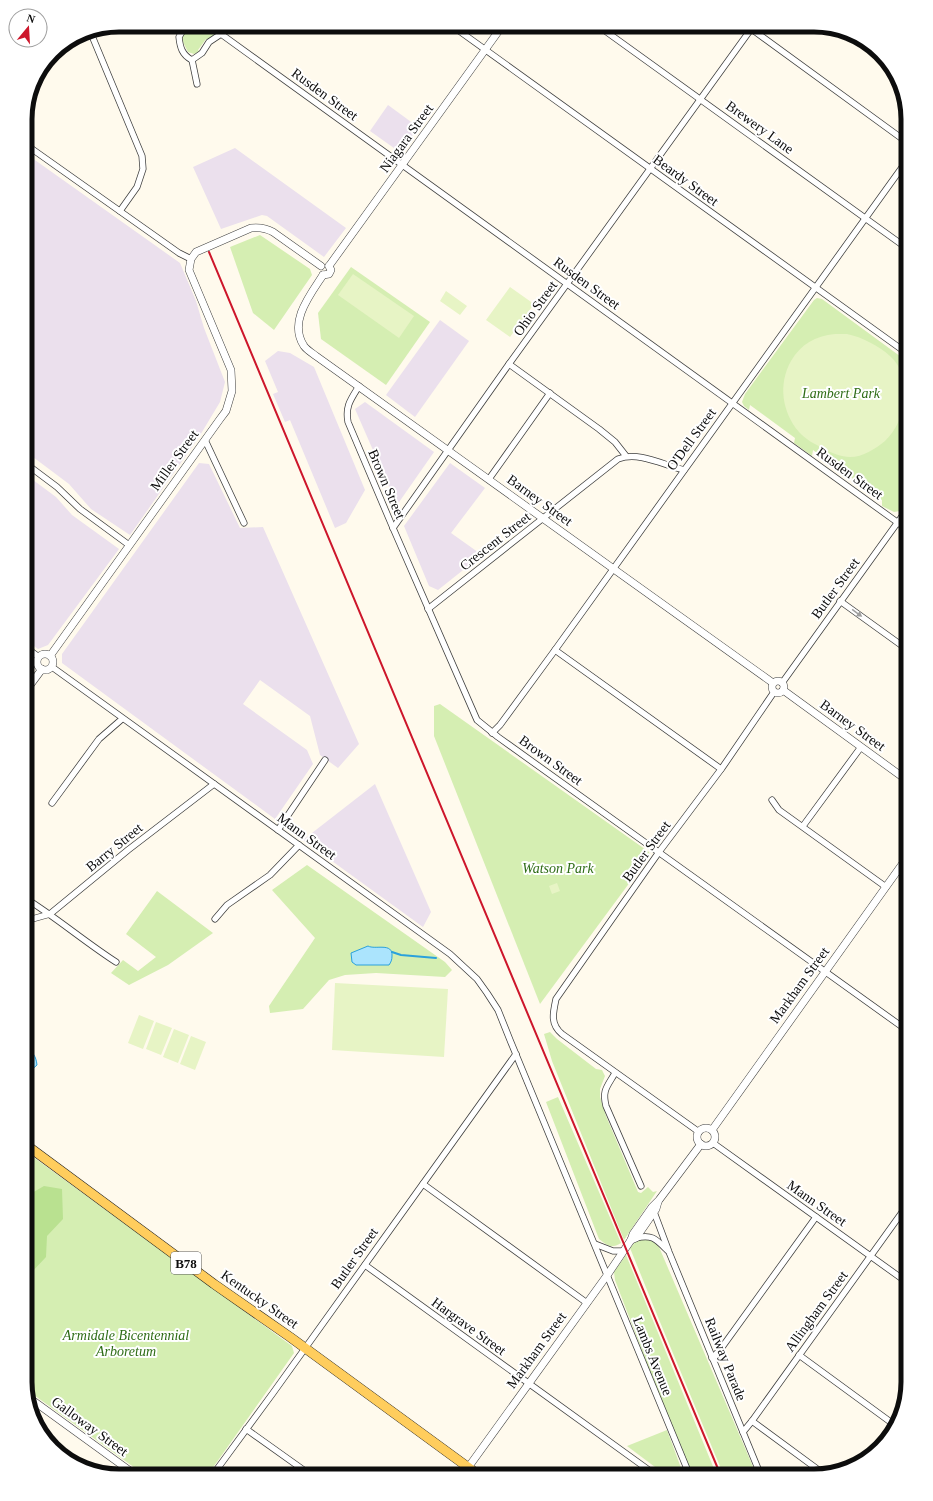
<svg xmlns="http://www.w3.org/2000/svg" width="933" height="1501" font-family="'Times New Roman',serif">
	<rect width="100%" height="100%" fill="#fffaed"/>
	<g fill="#ebe0ed">
		<path d="M388,105L418,127L401,153L370,131Z"/>
		<path d="M235,148L346,228L324,257L267,216L262,215L221,229L193,167Z"/>
		<path d="M25,153L180,263L196,301L204,328L225,382L220,402L199,437L130,535L91,509L69,484L25,451Z"/>
		<path d="M440,320L469,341L415,417L386,395Z"/>
		<path d="M278,351L290,353L314,367L365,490L346,523L335,528L290,420L285,422L273,394L278,392L265,361Z"/>
		<path d="M365,402L434,452L397,505L355,409Z"/>
		<path d="M199,463L209,464L240,528L263,527L359,744L338,768L320,755L310,716L260,680L243,704L307,750L313,764L275,819L62,663V654Z"/>
		<path d="M450,463L485,488L451,533L482,555L438,590L429,586L404,526Z"/>
		<path d="M25,474L56,497L72,515L119,549L48,645L38,649L25,639Z"/>
		<path d="M375,784L431,912L423,927L303,840Z"/>
	</g>
	<g fill="#d5eeb2">
		<path d="M188,25H220L219,31L208,40L206,39L198,50L200,52L194,54L188,52C182,40 179,36 188,25Z"/>
		<path d="M260,235L310,269L312,275L274,330L253,313L230,247Z"/>
		<path d="M351,267L430,322L386,385L321,339L318,313Z"/>
		<path d="M817,298L822,299L908,362V500L900,511L894,512L882,506V500L813,450L812,456L794,443L795,438L750,405L749,410L744,406L742,402L745,394L814,300Z"/>
		<path d="M440,704L649,852L650,855L540,1004L434,736V706Z"/>
		<path d="M307,865L445,962L452,970L445,977L376,973L345,975L329,980L303,1009L270,1013L269,1006L315,938L272,890Z"/>
		<path d="M157,891L213,933L168,965L129,985L111,973L123,960L138,971L156,957L126,934Z"/>
		<path d="M550,1032L557,1039L596,1069L602,1070L605,1076L600,1089V1097L606,1116L638,1192L641,1193L648,1187L653,1192L657,1191L624,1240L552,1061L544,1034Z"/>
		<path d="M558,1097L621,1243C611,1249 608,1246 599,1239L546,1102Z"/>
		<path d="M25,1151L292,1346L294,1353L207,1476H146L27,1390L25,1382Z"/>
		<path d="M643,1239L653,1241L659,1247L757,1476H724L660,1322L630,1248L636,1241Z"/>
		<path d="M626,1255L717,1476H693L647,1364L615,1280L614,1272Z"/>
		<path d="M667,1430L684,1476H667L627,1446Z"/>
	</g>
	<path fill="#b9e190" d="M44,1186L62,1189L63,1219L47,1236L46,1257L30,1274L29,1294L25,1297V1197Z"/>
	<g fill="#e7f4c5">
		<path d="M353,274L414,316L399,338L338,295Z"/>
		<path d="M510,287L534,304L510,337L486,320Z"/>
		<path d="M446,291L467,306L460,315L440,301Z"/>
		<path d="M835,334C839,334 843,334 847,334C862,337 879,346 890,356C914,378 907,420 885,441C875,449 863,457 850,457C841,457 832,453 824,449C815,444 806,440 799,432C782,412 778,384 791,361C801,344 815,336 835,334Z"/>
		<path d="M557,883L560,891L552,894L549,886Z"/>
		<path d="M335,983L448,989L444,1057L332,1050Z"/>
		<path d="M139,1015L154,1021L143,1049L128,1043Z"/>
		<path d="M156,1022L172,1028L161,1055L146,1049Z"/>
		<path d="M174,1029L189,1035L178,1063L163,1057Z"/>
		<path d="M191,1036L206,1042L195,1070L180,1064Z"/>
	</g>
	<g fill="#abe4fd" stroke="#2aa1dc">
		<path d="M368,946C375,950 393,942 392,956C392,960 391,962 389,965H356L352,962L351,953Z"/>
		<path d="M25,1047C33,1052 36,1056 37,1065L26,1075Z"/>
	</g>
	<g fill="none" stroke-linecap="round" stroke-linejoin="round">
		<path stroke="#2aa1dc" stroke-width="2" d="M392,952L401,955L436,958"/>
		<g stroke="#404040" stroke-width="7">
			<g id="minor">
				<path d="M186,25L179,37C180,47 182,55 192,60"/>
				<path d="M451,25L908,354"/>
				<path d="M597,25L908,249"/>
				<path d="M746,25L908,143"/>
				<path d="M90,31L142,156L143,169L137,187L120,211"/>
				<path d="M221,34L908,530"/>
				<path d="M192,60L202,53L209,42L221,34L223,25"/>
				<path d="M192,60L197,84"/>
				<path d="M25,144L179,253L191,259"/>
				<path d="M509,364L599,429L615,442L626,456"/>
				<path d="M359,386C351,399 345,406 348,422L393,528L477,720L498,737L908,1031"/>
				<path d="M205,440L244,523"/>
				<path d="M25,463L57,487L80,509L129,545"/>
				<path d="M489,479L550,393"/>
				<path d="M393,528L509,364L754,25"/>
				<path d="M840,601L908,650"/>
				<path d="M428,609L618,459C639,451 663,465 684,470"/>
				<path d="M25,647L39,657"/>
				<path d="M555,650L721,769"/>
				<path d="M52,667L450,954L477,979L487,993L498,1010L510,1040L690,1476"/>
				<path d="M782,683L908,508"/>
				<path d="M492,733L500,725L555,650L908,159"/>
				<path d="M772,800L779,810L886,887"/>
				<path d="M52,803L99,739L122,719"/>
				<path d="M803,826L861,747"/>
				<path d="M278,830L325,760"/>
				<path d="M25,898C57,918 85,942 116,962"/>
				<path d="M215,919L227,905L270,875L299,845"/>
				<path d="M25,921L50,914L128,850L214,784"/>
				<path d="M615,1073C607,1087 602,1090 606,1106L641,1186"/>
				<path d="M699,1132L562,1034C550,1024 553,1013 556,999L659,852L722,768L774,692"/>
				<path d="M713,1143L908,1283"/>
				<path d="M423,1184L587,1303"/>
				<path d="M654,1212L669,1252L761,1476"/>
				<path d="M636,1238C652,1234 656,1239 667,1250"/>
				<path d="M595,1244L613,1251H623"/>
				<path d="M365,1265L657,1476"/>
				<path d="M799,1355L896,1426"/>
				<path d="M712,1358L720,1350L816,1217"/>
				<path d="M752,1421L824,1474"/>
				<path d="M246,1429L312,1476"/>
				<path d="M743,1432L752,1421L908,1204"/>
				<path d="M212,1476L273,1393L516,1054"/>
			</g>
		</g>
		<g stroke="#404040" stroke-width="8">
			<g id="tertiary">
				<path d="M329,266L503,25"/>
				<path d="M323,275C310,295 288,322 304,346C307,350 312,353 316,356L773,683"/>
				<path d="M323,275L329,274L331,270L329,266"/>
				<circle cx="45" cy="662" r="8"/>
				<path d="M50,656L220,419L226,411L232,391L231,370L189,270L191,259L196,252L251,228C260,227 266,228 273,232L321,266"/>
				<circle cx="778" cy="687" r="6"/>
				<path d="M783,690L908,781"/>
				<path d="M25,692L42,669"/>
				<circle cx="706" cy="1137" r="9"/>
				<path d="M712,1130L908,856"/>
				<path d="M631,1240L636,1238L656,1209L658,1202"/>
				<path d="M28,1397L137,1476"/>
				<path d="M462,1476L608,1274L631,1240L633,1234L652,1207L659,1200L701,1144"/>
			</g>
		</g>
		<g stroke="#1e1e1e" stroke-width="10">
			<path id="primary" d="M25,1144L214,1284L290,1337L480,1476"/>
		</g>
		<use href="#minor" stroke="#fff" stroke-width="5.5"/>
		<use href="#tertiary" stroke="#fff" stroke-width="7"/>
		<use href="#primary" stroke="#ffcd5d" stroke-width="9"/>
		<path stroke="#cd162b" stroke-width="2" d="M209,252L721,1476"/>
	</g>
	<defs><path id="oneway-solid" d="M-6-.8H1V-3.2L6.5 0L1 3.2V.8H-6Z"/></defs>
	<use fill="#9e9e9e" href="#oneway-solid" transform="translate(857 613) rotate(36)"/>
	<g text-anchor="middle" stroke-width="4" stroke-linejoin="round" paint-order="stroke">
		<rect fill="#fff" stroke="#565656" stroke-width="1" x="171" y="1252" width="30" height="22" rx="3"/>
		<g font-size="13" font-weight="bold" fill="#0d0d0d">
			<text x="186" y="1268">B78</text>
		</g>
		<g font-size="14" fill="#0d0d0d" stroke="#fff">
			<text transform="translate(325 94) rotate(36)" y="5">Rusden Street</text>
			<text transform="translate(760 127) rotate(36)" y="5">Brewery Lane</text>
			<text transform="translate(406 138) rotate(-54)" y="5">Niagara Street</text>
			<text transform="translate(686 180) rotate(36)" y="5">Beardy Street</text>
			<text transform="translate(587 283) rotate(36)" y="5">Rusden Street</text>
			<text transform="translate(535 308) rotate(-54)" y="5">Ohio Street</text>
			<text transform="translate(691 439) rotate(-54)" y="5">O'Dell Street</text>
			<text transform="translate(174 460) rotate(-54)" y="5">Miller Street</text>
			<text transform="translate(850 473) rotate(36)" y="5">Rusden Street</text>
			<text transform="translate(387 484) rotate(67)" y="5">Brown Street</text>
			<text transform="translate(540 500) rotate(36)" y="5">Barney Street</text>
			<text transform="translate(495 541) rotate(-38)" y="5">Crescent Street</text>
			<text transform="translate(835 588) rotate(-54)" y="5">Butler Street</text>
			<text transform="translate(853 725) rotate(36)" y="5">Barney Street</text>
			<text transform="translate(551 760) rotate(36)" y="5">Brown Street</text>
			<text transform="translate(307 836) rotate(36)" y="5">Mann Street</text>
			<text transform="translate(114 847) rotate(-39)" y="5">Barry Street</text>
			<text transform="translate(646 851) rotate(-54)" y="5">Butler Street</text>
			<text transform="translate(799 985) rotate(-54)" y="5">Markham Street</text>
			<text transform="translate(817 1203) rotate(35)" y="5">Mann Street</text>
			<text transform="translate(354 1258) rotate(-55)" y="5">Butler Street</text>
			<text transform="translate(260 1299) rotate(35)" y="5">Kentucky Street</text>
			<text transform="translate(816 1311) rotate(-54)" y="5">Allingham Street</text>
			<text transform="translate(469 1326) rotate(36)" y="5">Hargrave Street</text>
			<text transform="translate(536 1350) rotate(-54)" y="5">Markham Street</text>
			<text transform="translate(653 1356) rotate(68)" y="5">Lambs Avenue</text>
			<text transform="translate(726 1359) rotate(68)" y="5">Railway Parade</text>
			<text transform="translate(90 1426) rotate(36)" y="5">Galloway Street</text>
		</g>
		<g font-size="14" font-style="italic" fill="#2e6c16" stroke="#fff">
			<text x="841" y="398">Lambert Park</text>
			<text x="558" y="873">Watson Park</text>
			<text x="126" y="1340">Armidale Bicentennial<tspan x="126" dy="16">Arboretum</tspan></text>
		</g>
	</g>
	<path d="M0 0H933V1501H0ZM119 32H814A87 87 0 0 1 901 119V1382A87 87 0 0 1 814 1469H119A87 87 0 0 1 32 1382V119A87 87 0 0 1 119 32Z" fill="#fff" fill-rule="evenodd"/>
	<path fill="none" stroke="#0d0d0d" stroke-width="5" d="M119 32H814A87 87 0 0 1 901 119V1382A87 87 0 0 1 814 1469H119A87 87 0 0 1 32 1382V119A87 87 0 0 1 119 32Z"/>
	<g transform="translate(28 28) rotate(18)"><circle r="19" fill="#ffffff" stroke="#9e9e9e"/>
	<path d="M0-3L7 15L0 10L-7 15Z" fill="#cd162b"/>
	<text y="-6" font-size="11" font-weight="bold" text-anchor="middle" fill="#0d0d0d">N</text>
	</g>
</svg>
